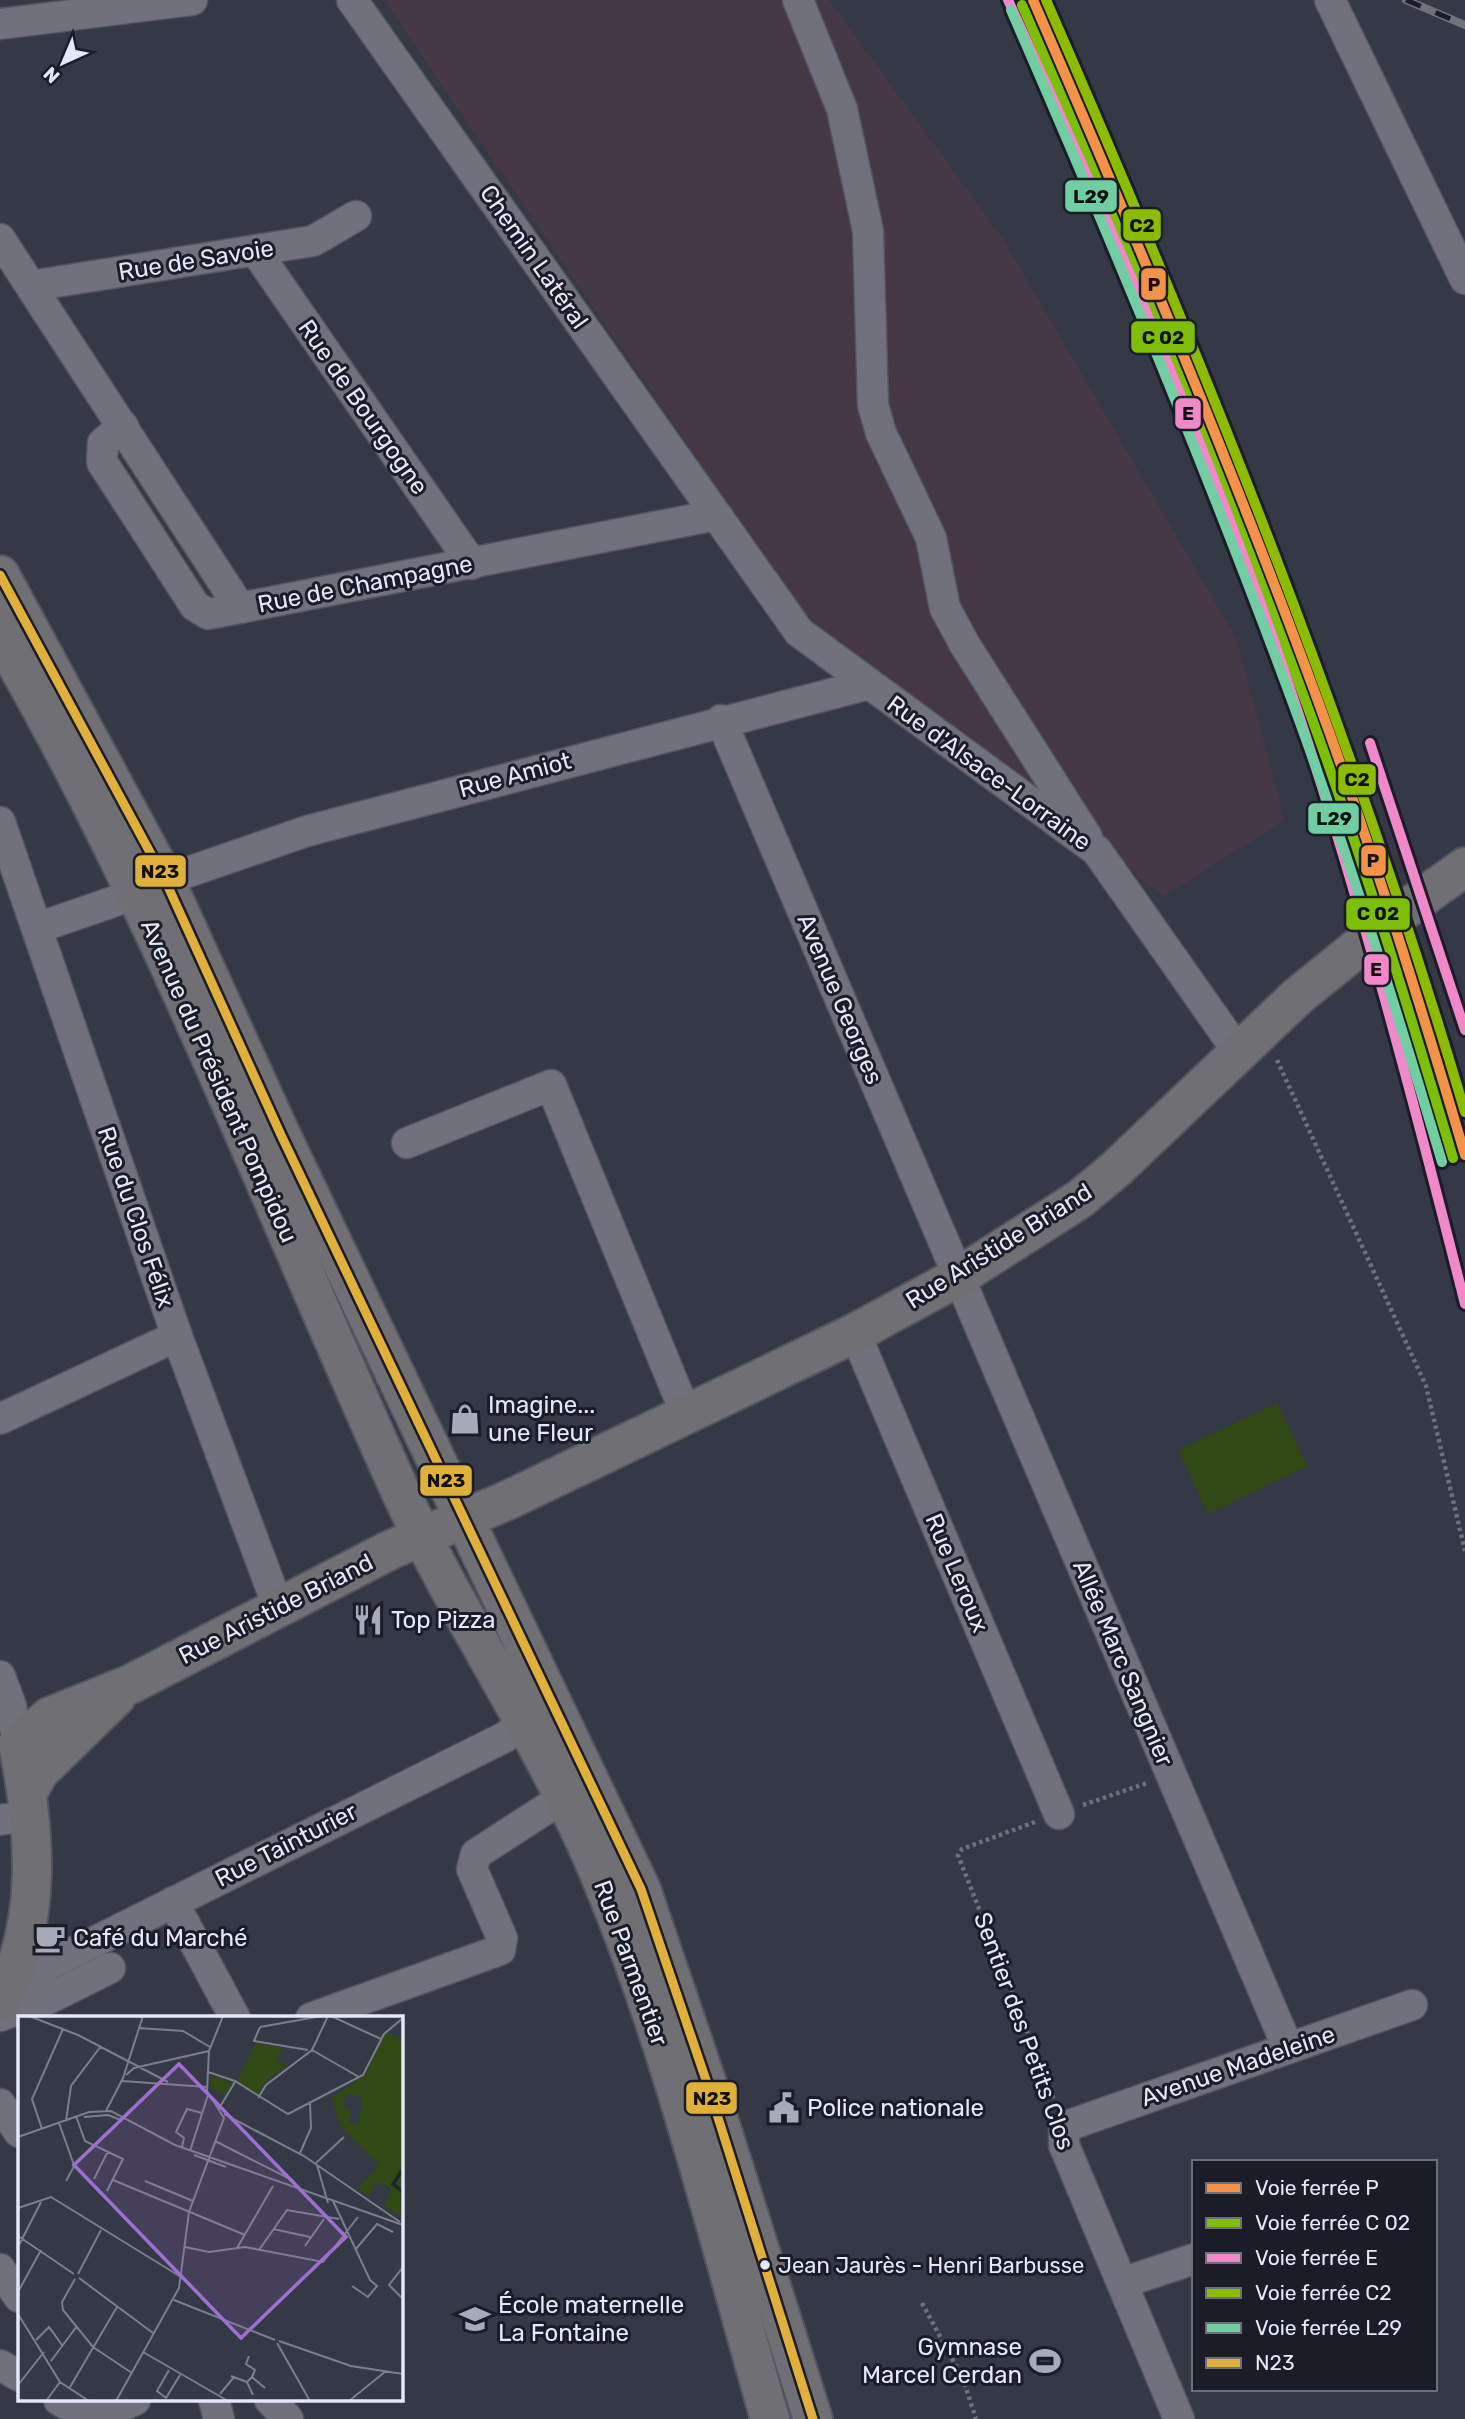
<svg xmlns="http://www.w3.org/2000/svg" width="1465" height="2419" font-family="Rubik,sans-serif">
	<rect width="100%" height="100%" fill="#353845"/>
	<path fill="#453844" d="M384,0H829L1003,239L1237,640L1285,820L1164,896L807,621Z"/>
	<path fill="#314915" d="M1277,1403L1307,1466L1208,1514L1178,1450Z"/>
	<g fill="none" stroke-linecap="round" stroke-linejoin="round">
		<g stroke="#525561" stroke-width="33">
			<g id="minor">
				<path d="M352,0L799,632L1097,851L1239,1053"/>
				<path d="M798,0L842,109L868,231L873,405L881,433L931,538L945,608L965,645L1087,837"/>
				<path d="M1330,0L1465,279"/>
				<path d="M0,24L192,0"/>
				<path d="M0,239L240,608L716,515"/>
				<path d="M255,250L472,564"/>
				<path d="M31,286L313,241L356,216"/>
				<path d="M123,426L103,443L102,462L195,606L208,614L240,608"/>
				<path d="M721,720L1288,2048"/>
				<path d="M0,822L177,1336L279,1609"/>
				<path d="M165,880L307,831L869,684"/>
				<path d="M37,928L136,894"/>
				<path d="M407,1143L551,1085L686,1414"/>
				<path d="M855,1333L1059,1814"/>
				<path d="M0,1419L177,1336"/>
				<path d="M0,1676L11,1706L18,1744"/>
				<path d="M0,1820L30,1816"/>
				<path d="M173,1902L235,2018"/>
				<path d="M6,1991L52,1963L505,1737L524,1723L534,1703"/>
				<path d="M0,2016L46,2000L110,1968"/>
				<path d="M311,2018L500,1950L502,1938L472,1869L476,1854L563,1798"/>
				<path d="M0,2104L19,2132"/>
				<path d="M0,2269L19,2297"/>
				<path d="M1122,2283L1194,2259"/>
				<path d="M0,2365L19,2376"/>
				<path d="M59,2400L84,2414L98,2417"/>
				<path d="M89,2400L98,2417L135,2400"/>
				<path d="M214,2400L219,2419"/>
				<path d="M270,2400L288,2419"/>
				<path d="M1179,2419L1064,2145V2127L1412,2005"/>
			</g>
		</g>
		<g stroke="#525561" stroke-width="42">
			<g id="major">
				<path d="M0,575L165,880L281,1135L641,1889L709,2089L813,2419"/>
				<path d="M0,635C156,903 267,1195 394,1477C452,1609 536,1727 593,1859C669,2034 717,2235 770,2419"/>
				<path d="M28,1792L39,1772L116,1697"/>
				<path d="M0,2002C44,1923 35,1828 18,1744L49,1717L131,1684L390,1550L506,1501L737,1390L855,1333L958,1277L1080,1199L1117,1168L1298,996L1402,912L1465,867"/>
			</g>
		</g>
		<g stroke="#6e707b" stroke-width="4.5" stroke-dasharray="3.5 3.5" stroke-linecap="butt">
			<path d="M1277,1060L1426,1386L1465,1551"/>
			<path d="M1083,1805L1147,1783"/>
			<path d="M1035,1822L962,1849L958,1855L1055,2103"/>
			<path d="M922,2303L963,2379L976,2419"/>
		</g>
		<use href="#minor" stroke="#70717c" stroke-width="30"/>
		<use href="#major" stroke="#706f73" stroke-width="38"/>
		<g stroke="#70737c" stroke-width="8">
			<path id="rail" d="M1406,0L1465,25"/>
		</g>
		<use href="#rail" stroke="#1a1c27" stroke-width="5" stroke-dasharray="16" stroke-linecap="butt"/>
		<g stroke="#1a1c27" stroke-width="14">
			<path id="bus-1" d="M0,575L165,880L281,1135L641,1889L709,2089L813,2419"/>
		</g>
		<use href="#bus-1" stroke="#e0b03a" stroke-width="9"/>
		<g stroke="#1a1c27" stroke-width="16">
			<path id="rail-1" d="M1033,0C1135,235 1234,471 1322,712C1375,858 1421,1006 1465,1155"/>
		</g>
		<g stroke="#1a1c27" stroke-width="16">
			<path id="rail-2" d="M1022,5C1124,240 1223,476 1311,716C1364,862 1409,1010 1453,1158"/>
		</g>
		<g stroke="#1a1c27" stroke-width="16">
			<g id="rail-3">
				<path d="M1008,0C1106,215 1202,432 1279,656C1352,868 1410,1086 1465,1304"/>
				<path d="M1370,743L1465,1030"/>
			</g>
		</g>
		<g stroke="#1a1c27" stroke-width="16">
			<path id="rail-4" d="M1046,0C1205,364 1352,731 1465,1112"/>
		</g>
		<g stroke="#1a1c27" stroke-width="16">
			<path id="rail-5" d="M1011,10C1113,244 1211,480 1299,720C1352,866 1398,1014 1442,1162"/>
		</g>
		<use href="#rail-1" stroke="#f39248" stroke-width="10"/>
		<use href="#rail-2" stroke="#7dbe08" stroke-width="10"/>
		<use href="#rail-3" stroke="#f088ca" stroke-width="10"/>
		<use href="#rail-4" stroke="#8cbc00" stroke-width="10"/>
		<use href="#rail-5" stroke="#71cea3" stroke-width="10"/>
	</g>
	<defs>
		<g id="shop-bare" transform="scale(2.415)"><path d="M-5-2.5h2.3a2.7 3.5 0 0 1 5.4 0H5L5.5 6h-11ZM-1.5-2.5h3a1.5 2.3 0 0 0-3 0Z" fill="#a7aab9" stroke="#1a1c27" stroke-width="2.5" paint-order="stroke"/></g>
		<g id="restaurant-bare" transform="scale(2.415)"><path d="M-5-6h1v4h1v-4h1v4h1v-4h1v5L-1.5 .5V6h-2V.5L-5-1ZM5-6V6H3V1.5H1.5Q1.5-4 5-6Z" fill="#a7aab9" stroke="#1a1c27" stroke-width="2.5" paint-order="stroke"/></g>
		<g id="cafe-bare" transform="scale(2.415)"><path d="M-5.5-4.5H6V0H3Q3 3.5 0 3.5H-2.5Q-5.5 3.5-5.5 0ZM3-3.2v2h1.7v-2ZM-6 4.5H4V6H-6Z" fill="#a7aab9" stroke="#1a1c27" stroke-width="2.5" paint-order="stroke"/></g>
		<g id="civic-bare" transform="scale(2.415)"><path d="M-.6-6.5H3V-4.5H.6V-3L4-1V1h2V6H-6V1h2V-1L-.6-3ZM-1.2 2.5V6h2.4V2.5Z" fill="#a7aab9" stroke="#1a1c27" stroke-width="2.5" paint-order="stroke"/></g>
		<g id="school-bare" transform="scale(2.415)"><path d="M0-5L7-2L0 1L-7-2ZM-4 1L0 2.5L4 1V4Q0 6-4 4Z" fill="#a7aab9" stroke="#1a1c27" stroke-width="2.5" paint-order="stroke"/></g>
		<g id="stadium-bare" transform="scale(2.415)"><path d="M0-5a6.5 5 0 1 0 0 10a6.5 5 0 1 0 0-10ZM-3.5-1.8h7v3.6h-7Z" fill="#a7aab9" stroke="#1a1c27" stroke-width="2.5" paint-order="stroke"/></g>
	</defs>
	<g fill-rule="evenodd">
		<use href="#shop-bare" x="465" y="1419"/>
		<use href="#restaurant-bare" x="368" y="1620"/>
		<use href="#cafe-bare" x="50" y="1938"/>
		<use href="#civic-bare" x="784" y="2108"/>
		<use href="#school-bare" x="475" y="2319"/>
		<use href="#stadium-bare" x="1045" y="2361"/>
	</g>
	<circle fill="#e5e8f8" stroke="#1a1c27" stroke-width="2.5" cx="765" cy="2265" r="6"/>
	<g text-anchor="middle" stroke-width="6" stroke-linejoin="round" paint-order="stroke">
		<g font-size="22" fill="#e5e8f8" stroke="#1a1c27" text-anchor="start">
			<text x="778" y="2273">Jean Jaurès - Henri Barbusse</text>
		</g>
		<g font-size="24" fill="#e5e8f8" stroke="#1a1c27">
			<text transform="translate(534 257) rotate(55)" y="8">Chemin Latéral</text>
			<text transform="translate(196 260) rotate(-9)" y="8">Rue de Savoie</text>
			<text transform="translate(363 407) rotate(55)" y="8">Rue de Bourgogne</text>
			<text transform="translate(365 584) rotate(-11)" y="8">Rue de Champagne</text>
			<text transform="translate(989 773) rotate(36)" y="8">Rue d'Alsace-Lorraine</text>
			<text transform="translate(515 775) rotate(-15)" y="8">Rue Amiot</text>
			<text transform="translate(840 999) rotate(67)" y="8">Avenue Georges</text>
			<text transform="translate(219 1081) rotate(66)" y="8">Avenue du Président Pompidou</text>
			<text transform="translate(136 1217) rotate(71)" y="8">Rue du Clos Félix</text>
			<text transform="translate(999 1246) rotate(-32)" y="8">Rue Aristide Briand</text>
			<text transform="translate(957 1573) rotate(67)" y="8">Rue Leroux</text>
			<text transform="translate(276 1609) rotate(-27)" y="8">Rue Aristide Briand</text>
			<text transform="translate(1123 1663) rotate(67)" y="8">Allée Marc Sangnier</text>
			<text transform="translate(286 1845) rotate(-27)" y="8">Rue Tainturier</text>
			<text transform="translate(631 1963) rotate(70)" y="8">Rue Parmentier</text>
			<text transform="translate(1024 2031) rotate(70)" y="8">Sentier des Petits Clos</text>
			<text transform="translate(1238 2066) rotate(-19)" y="8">Avenue Madeleine</text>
		</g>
		<g font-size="24" fill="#e5e8f8" stroke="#1a1c27" text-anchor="start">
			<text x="488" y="1413">Imagine...<tspan x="488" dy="28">une Fleur</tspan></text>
			<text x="391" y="1628">Top Pizza</text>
			<text x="73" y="1946">Café du Marché</text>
			<text x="807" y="2116">Police nationale</text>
			<text x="498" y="2313">École maternelle<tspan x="498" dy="28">La Fontaine</tspan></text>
			<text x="1022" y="2355" text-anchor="end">Gymnase<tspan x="1022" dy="28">Marcel Cerdan</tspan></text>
		</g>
	</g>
	<g transform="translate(18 2016)">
		<rect width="385" height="385" fill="#353845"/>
		<path d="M368,17L385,22V202L366,190L373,172L358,166L351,181L339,173L361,149L323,111L313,82L347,59ZM328,78L344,82L341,108L331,106L333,95L324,90ZM238,27L265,32L258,44L270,50L250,63L239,79L219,64ZM193,59L213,66L209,79L192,73Z" fill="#314915" fill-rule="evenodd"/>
		<path fill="none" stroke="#17272c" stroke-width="3.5" d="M385,153L375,168L384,175L385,199"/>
		<path fill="none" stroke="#7b7e8d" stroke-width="2" d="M11,0L60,19L150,66M313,0L363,23M242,11L236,25L290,34M242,11L304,0M120,12L165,15L192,31M294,34L341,61M190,56L217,65L270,98L345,59L366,18L385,2M108,59L116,52L191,35M104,65L189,71M240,82L248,69L294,34L310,0M200,94L217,66M88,95L105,62L125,0M206,98L286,140L382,206M58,100L67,125L105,143L89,175M66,101L90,99L103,104M48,105L53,70L83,30M41,107L56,149M24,113L14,83L45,13M0,121L71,96L93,95L157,129L385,209M197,125L276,165M164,131L166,122L158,116L169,93L184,97M172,135L190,79M282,137L293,112L292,87M176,139L208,151M298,147L326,121M299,149L310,187M76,163L90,135M95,164L227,219M48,165L59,145M127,165L175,185M315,185L352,264L359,270L350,281L334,270M0,192L33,181L163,261M255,213L292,221M0,220L56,258M287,230L306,203M0,231L23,186M167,231L191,236L227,231L305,246L340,201M219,232L255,170M241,234L269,194L321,203M337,234L359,208L375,216M385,251L371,269L385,283M60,258L83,214M61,262L135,317M57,263L44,286L45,294L75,331L114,357M0,276L23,234M156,284L257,324M0,298L42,366L71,385M18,324L31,311L44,329M261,325L333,350L385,358M259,327L292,385M125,336L210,385M231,340L228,348L237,354L234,361M33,345L59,310M151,354L139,375L148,382L162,359M213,360L229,366L235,379M229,366L234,361L247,372M0,369L26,336M52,371L99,291M202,378L216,361M28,385L42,366M98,385L161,272L171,196L206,102L189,75L191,35L205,0M331,385L368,355"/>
		<path fill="#a06ed3" fill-opacity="0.15" stroke="#a06ed3" stroke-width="3.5" d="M161,48L328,221L223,322L56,149Z"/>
		<rect width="385" height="385" fill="none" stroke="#e5e8f8" stroke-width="3.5"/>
	</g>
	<g stroke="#1a1c27" stroke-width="2.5">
		<rect x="1064" y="179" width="54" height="34" rx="7" fill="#71cea3"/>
		<rect x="1122" y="208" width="40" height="34" rx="7" fill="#8cbc00"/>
		<rect x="1140" y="267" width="27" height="34" rx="7" fill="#f39248"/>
		<rect x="1130" y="320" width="66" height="34" rx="7" fill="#7dbe08"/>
		<rect x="1174" y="397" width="28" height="33" rx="7" fill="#f088ca"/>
		<rect x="1337" y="763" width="40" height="33" rx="7" fill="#8cbc00"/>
		<rect x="1307" y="802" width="53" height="33" rx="7" fill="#71cea3"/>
		<rect x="1360" y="844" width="27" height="33" rx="7" fill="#f39248"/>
		<rect x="134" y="854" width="53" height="34" rx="7" fill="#e0b03a"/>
		<rect x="1345" y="897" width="66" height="34" rx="7" fill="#7dbe08"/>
		<rect x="1363" y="953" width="27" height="33" rx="7" fill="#f088ca"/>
		<rect x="419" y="1464" width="54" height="33" rx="7" fill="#e0b03a"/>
		<rect x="685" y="2081" width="53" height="34" rx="7" fill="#e0b03a"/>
	</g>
	<g font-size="19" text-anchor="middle" font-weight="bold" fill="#111">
		<text x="1091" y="203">L29</text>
		<text x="1142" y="232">C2</text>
		<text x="1154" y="291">P</text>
		<text x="1163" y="344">C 02</text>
		<text x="1188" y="420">E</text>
		<text x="1357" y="786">C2</text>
		<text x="1334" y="825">L29</text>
		<text x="1373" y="867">P</text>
		<text x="160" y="878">N23</text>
		<text x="1378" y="920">C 02</text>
		<text x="1376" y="976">E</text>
		<text x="446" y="1487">N23</text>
		<text x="712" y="2105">N23</text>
	</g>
	<rect x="1192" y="2160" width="245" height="231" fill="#1a1c27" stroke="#6b6e7b" stroke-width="2"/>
	<rect x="1206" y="2183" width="35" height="10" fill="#f39248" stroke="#6b6e7b" stroke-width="2"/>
	<text x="1255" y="2195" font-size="21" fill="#e5e8f8">Voie ferrée P</text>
	<rect x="1206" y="2218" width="35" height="10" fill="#7dbe08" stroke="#6b6e7b" stroke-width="2"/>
	<text x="1255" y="2230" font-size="21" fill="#e5e8f8">Voie ferrée C 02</text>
	<rect x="1206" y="2253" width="35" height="10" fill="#f088ca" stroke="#6b6e7b" stroke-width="2"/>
	<text x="1255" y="2265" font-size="21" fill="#e5e8f8">Voie ferrée E</text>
	<rect x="1206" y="2288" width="35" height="10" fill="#8cbc00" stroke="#6b6e7b" stroke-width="2"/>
	<text x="1255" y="2300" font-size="21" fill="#e5e8f8">Voie ferrée C2</text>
	<rect x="1206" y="2323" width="35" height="10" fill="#71cea3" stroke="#6b6e7b" stroke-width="2"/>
	<text x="1255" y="2335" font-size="21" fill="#e5e8f8">Voie ferrée L29</text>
	<rect x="1206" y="2358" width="35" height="10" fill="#e0b03a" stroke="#6b6e7b" stroke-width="2"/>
	<text x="1255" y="2370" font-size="21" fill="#e5e8f8">N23</text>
	<g transform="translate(63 63) rotate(224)" stroke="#1a1c27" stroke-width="5" paint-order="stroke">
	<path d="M0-5L12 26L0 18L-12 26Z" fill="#e5e8f8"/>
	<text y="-10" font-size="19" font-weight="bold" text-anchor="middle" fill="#e5e8f8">N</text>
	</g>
</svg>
